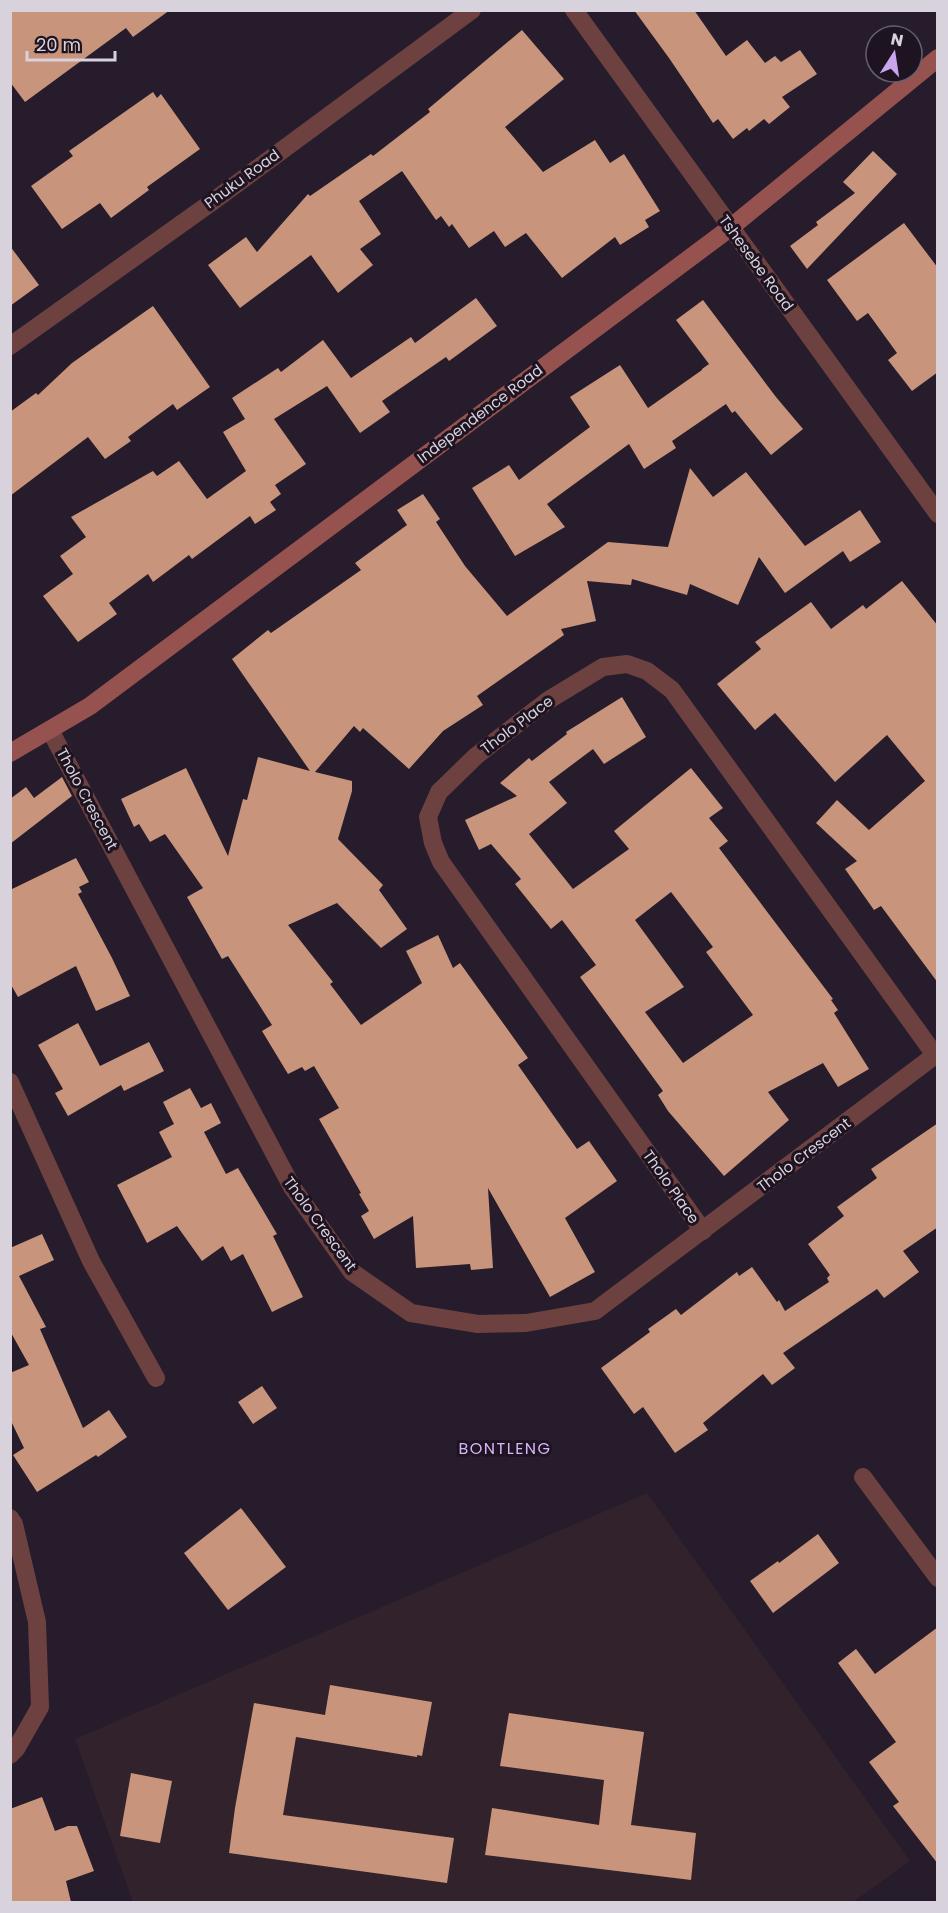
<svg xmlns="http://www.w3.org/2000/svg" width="948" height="1913" font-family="Poppins,sans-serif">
	<rect width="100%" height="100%" fill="#261c2b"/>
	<path fill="#32222c" d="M647,1493L910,1861L853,1902H133L75,1739Z"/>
	<g fill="#c8947b" fill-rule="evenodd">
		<path d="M10,10H170L133,37L126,28L25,102L10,82Z"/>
		<path d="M634,10H694L726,56L747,40L765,63L775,56L781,62L800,50L817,74L782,97L790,107L769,124L764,119L749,131L747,128L733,139L718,119L713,123L669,58Z"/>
		<path d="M522,30L564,79L505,127L543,172L595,140L610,163L624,154L660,211L645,220L649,227L620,245L615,237L562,278L526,233L505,247L494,231L469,248L452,224L449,227L441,216L436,220L402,171L359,201L381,234L360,249L373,265L338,293L311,255L240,308L208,265L246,237L257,252L308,194L310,196L371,154L373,156L430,112L428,109Z"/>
		<path d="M153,92L157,98L161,94L200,149L147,187L149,190L111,218L100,203L62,229L31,186L73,156L69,151Z"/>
		<path d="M873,151L897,174L807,269L790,246L818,225L816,222L855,193L843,182Z"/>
		<path d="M904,223L938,268V372L912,391L888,360L897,353L868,313L857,321L827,280Z"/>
		<path d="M10,246L39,285L10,306Z"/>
		<path d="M476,298L497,326L449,361L446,357L382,401L390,412L360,433L327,386L274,419L306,464L275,485L281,494L270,502L276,510L255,524L250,516L192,559L189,555L153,582L148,574L109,603L117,614L78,642L43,596L73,574L60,556L86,537L71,517L153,471L157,476L179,461L207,499L246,471L223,432L245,419L232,398L278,368L281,372L323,340L351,378L411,337L415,343Z"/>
		<path d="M703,300L776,397L803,429L771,455L735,411L732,413L726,404L672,441L676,448L644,469L629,444L547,504L565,527L515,556L472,488L509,465L519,480L590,427L570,397L620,365L648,408L702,370V369L709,364L676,320Z"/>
		<path d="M153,306L210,387L177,410L173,404L128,437L131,441L105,459L88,437L10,496V412L36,393L38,395L72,363Z"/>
		<path d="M690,468L713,497L746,472L805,546L860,510L881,542L850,562L843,551L785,593L759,557L738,605L690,584L687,595L632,579L631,585L587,581L596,621L561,629L564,635L477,696L483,705L443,731L409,769L363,728L360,732L354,726L315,772L352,781V791L338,839L383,885L379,890L407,929L381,948L337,903L288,925L333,982L330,984L361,1025L422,983L406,951L438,935L453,968L460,963L528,1058L518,1065L577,1149L589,1141L617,1181L565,1218L595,1272L550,1297L488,1188L493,1268L471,1270L470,1264L416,1268L413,1216L374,1239L361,1216L369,1211L359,1194L361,1193L319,1119L339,1108L314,1066L305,1071L302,1067L288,1074L262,1031L272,1025L228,956L222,959L187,897L203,888L165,834L150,842L139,824L134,827L121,799L186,768L228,856L243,799L247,800L258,757L310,771L232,659L268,630L271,633L361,570L355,563L407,525L397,510L423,494L440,519L436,522L465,566L507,616L608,542L668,547Z"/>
		<path d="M902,581L938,626V983L881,906L874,910L845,869L857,861L816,823L837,800L869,830L925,781L887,735L835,782L775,713L755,730L717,684L761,649L755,642L811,602L831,629L863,605L866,609Z"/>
		<path d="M622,697L646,737L604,764L593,749L549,782L567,803L529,834L573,889L629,849L614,831L691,768L723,808L709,818L728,841L719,848L833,999L831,1000L838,1010L834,1013L869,1069L838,1087L823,1063L768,1092L789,1120L724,1176L668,1111L658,1095L663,1091L580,977L596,965L562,920L551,929L515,884L521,879L491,844L479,850L465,820L517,796L500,783L529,758L532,761L567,734L566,732ZM671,892L713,947L706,952L753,1015L683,1063L645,1012L684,987L635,920Z"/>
		<path d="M62,777L72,796L10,844V799L26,787L34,798Z"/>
		<path d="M76,858L89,882L79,887L82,892L78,894L112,958L130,996L96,1011L76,966L18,997L10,983V890Z"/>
		<path d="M78,1023L100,1066L149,1042L164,1071L124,1091L121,1085L68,1116L55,1093L63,1089L38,1045Z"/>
		<path d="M190,1088L201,1108L211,1103L221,1123L204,1132L226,1174L238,1168L277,1234L273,1236L303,1297L272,1312L243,1254L231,1261L223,1246L202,1261L177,1226L147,1243L117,1185L172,1157L159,1132L174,1124L163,1102Z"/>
		<path d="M938,1123V1227L903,1251L919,1272L884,1298L877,1289L783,1353L795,1368L772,1385L763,1374L703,1423L708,1430L675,1453L643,1407L634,1414L601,1368L650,1332L648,1329L676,1309L681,1315L737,1272L739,1276L752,1267L777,1302L779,1300L785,1311L829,1282L827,1278L830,1275L808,1244L844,1216L837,1207L877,1178L871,1169Z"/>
		<path d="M42,1234L54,1260L19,1276L46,1327L40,1329L83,1428L109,1410L127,1437L98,1457L96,1455L37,1492L13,1455L24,1448L10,1419V1373L29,1365L10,1331V1248Z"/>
		<path d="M262,1386L277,1408L253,1424L238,1402Z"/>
		<path d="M241,1508L286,1567L228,1610L184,1553Z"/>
		<path d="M818,1534L839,1563L773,1613L750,1581L778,1561L779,1563Z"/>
		<path d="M938,1627V1864L893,1806L899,1802L869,1762L896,1742L838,1663L856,1649L875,1674Z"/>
		<path d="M330,1685L432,1702L422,1756L417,1755V1757L296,1737L283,1815L454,1838L447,1883L229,1853L235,1808L254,1703L325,1715Z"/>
		<path d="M509,1713L644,1732L631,1825L696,1833L691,1880L485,1855L492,1808L599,1825L604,1780L500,1766Z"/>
		<path d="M131,1773L172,1781L160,1843L120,1836Z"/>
		<path d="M42,1797L55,1831L68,1826H77L94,1871L66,1881L71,1902H10V1809Z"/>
	</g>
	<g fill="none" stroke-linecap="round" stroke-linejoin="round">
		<g stroke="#6c413f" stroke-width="18">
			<path d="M574,10L938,514"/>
			<path d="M10,346L212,202L472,10"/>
			<path d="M50,730L292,1187L352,1272L411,1313L478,1324L526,1323L595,1311L938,1053"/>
			<path d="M10,1082L91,1261L156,1378"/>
			<path d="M703,1231L441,862L433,843L428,817L439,792L476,756L547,701L603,667L627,664L647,671L672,690L935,1055"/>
			<path d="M863,1477L938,1578"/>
			<path d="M10,1518L14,1524L37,1622L40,1707L16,1749L10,1755"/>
		</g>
		<path stroke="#96524f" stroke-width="18" d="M10,753L90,706L730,228L938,58"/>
	</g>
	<g text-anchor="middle" stroke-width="6" stroke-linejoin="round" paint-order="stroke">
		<g font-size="15" fill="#d8d2dc" stroke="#1d1321">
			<text transform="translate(242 179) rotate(-36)" y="5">Phuku Road</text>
			<text transform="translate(756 263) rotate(54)" y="5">Tshesebe Road</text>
			<text transform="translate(480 414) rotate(-37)" y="5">Independence Road</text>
			<text transform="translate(517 725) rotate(-37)" y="5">Tholo Place</text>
			<text transform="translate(87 799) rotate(62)" y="5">Tholo Crescent</text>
			<text transform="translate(804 1155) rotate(-37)" y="5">Tholo Crescent</text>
			<text transform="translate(671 1187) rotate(55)" y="5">Tholo Place</text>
			<text transform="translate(320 1224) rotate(54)" y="5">Tholo Crescent</text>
		</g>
		<g font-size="16" letter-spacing="1.5" fill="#d6b5f9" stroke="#1d1321">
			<text x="505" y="1454">BONTLENG</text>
		</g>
	</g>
	<rect width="948" height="1913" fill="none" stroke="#d8d2dc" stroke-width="24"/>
	<g transform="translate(894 54) rotate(12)"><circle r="28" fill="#1d1321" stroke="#685f6c" stroke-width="1.5"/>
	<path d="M0-4.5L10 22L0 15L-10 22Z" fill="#c9a5ee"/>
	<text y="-9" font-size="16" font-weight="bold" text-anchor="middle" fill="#d8d2dc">N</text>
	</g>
	<path d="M27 51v9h88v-9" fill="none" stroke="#d8d2dc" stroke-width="3"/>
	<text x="36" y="51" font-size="18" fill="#d8d2dc" stroke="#1d1321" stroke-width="4.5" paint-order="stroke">20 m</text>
</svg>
